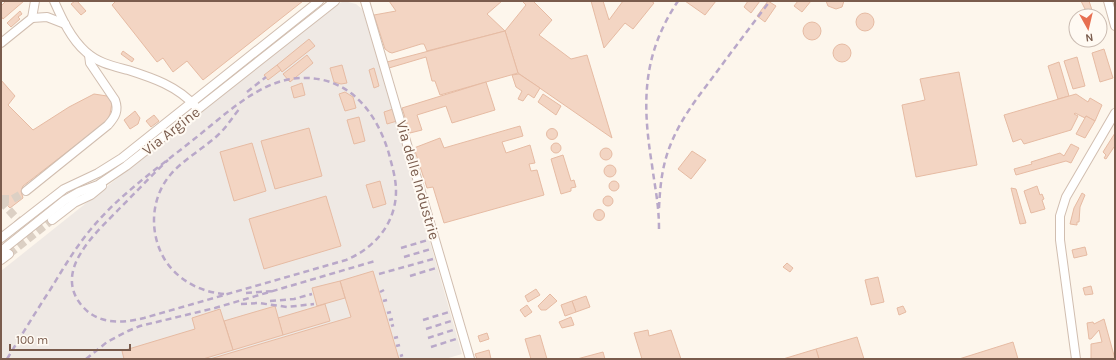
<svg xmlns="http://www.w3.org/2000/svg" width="1116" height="360" font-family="Karla,sans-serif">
	<rect width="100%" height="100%" fill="#fdf6ec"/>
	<path fill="#efe9e4" d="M342,2H348L356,4L362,9L365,14L462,354L445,359H1V271L332,7Z"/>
	<g fill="#f3d5c3" stroke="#e6bba3">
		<path d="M6,1H24L3,19L1,16V6Z"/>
		<path d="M75,1H77L86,11L81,15L71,4Z"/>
		<path d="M116,1H303L203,80L187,61L173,72L163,58L157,62L112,5Z"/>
		<path d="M389,1H502L487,14L505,31L427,51L424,44H421L392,53L389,52L385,49L374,15L396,11Z"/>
		<path d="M522,1H533L552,20L539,35L571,59L587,55L612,138L518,73L505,31L526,5Z"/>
		<path d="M591,1H603L609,20L623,1H651L654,3L633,29L625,23L604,48Z"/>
		<path d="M685,1H716L705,15Z"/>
		<path d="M748,1H760L751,13L744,7Z"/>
		<path d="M768,1L776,6L765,22L757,16Z"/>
		<path d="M798,1H811L802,12L794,6Z"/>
		<path d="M826,1H844L842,7L836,9L828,6Z"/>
		<path d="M1081,1H1089L1093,13H1087Z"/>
		<path d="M20,11L22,14L18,17L20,19L11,27L7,23Z"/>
		<circle cx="865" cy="22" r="9"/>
		<circle cx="812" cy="31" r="9"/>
		<path d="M505,31L518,73L440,95L435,81H432L426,57L389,68L387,62Z"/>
		<path d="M309,39L315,46L282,72L277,65Z"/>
		<circle cx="842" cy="53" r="9"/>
		<path d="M1104,49L1113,78L1100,82L1092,53Z"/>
		<path d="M123,51L134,59L132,62L121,54Z"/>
		<path d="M307,55L313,63L290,82L283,74Z"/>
		<path d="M1077,57L1085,86L1073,89L1064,61Z"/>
		<path d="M1059,62L1069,96L1058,99L1048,66Z"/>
		<path d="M277,65L281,70L268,80L264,75Z"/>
		<path d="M342,65L347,83L341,84L334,82L330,68Z"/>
		<path d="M374,68L379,86L374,88L369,70Z"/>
		<path d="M959,72L977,165L916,177L902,105L925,100L920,79Z"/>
		<path d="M519,74L540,88L534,98L528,94L523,101L518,99L522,91L516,87L512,75Z"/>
		<path d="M1,80L15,96L8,105L33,130L69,107L94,94L107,96L112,103L110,114L107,121L23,186L21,191L23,198L10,208L6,204L1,203Z"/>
		<path d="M486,82L495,110L452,123L446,106L417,115L422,130L410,133L402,108Z"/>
		<path d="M302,83L305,95L294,98L291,87Z"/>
		<path d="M345,92L353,97L356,108L345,111L339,94Z"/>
		<path d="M543,94L561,106L556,115L538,102Z"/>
		<path d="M1076,94L1088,102L1090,98L1102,105L1095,121L1086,116L1085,118L1075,113L1074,114L1078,116L1071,130L1024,144L1021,139L1013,142L1004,115Z"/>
		<path d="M393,109L397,121L387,124L384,112Z"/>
		<path d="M135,111L140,118L138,124L130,129L124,120Z"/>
		<path d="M154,115L159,121L151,127L146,121Z"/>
		<path d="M1086,116L1095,121L1085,138L1076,134Z"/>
		<path d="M359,117L365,141L354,144L347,120Z"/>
		<path d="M520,126L523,136L502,142L506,153L530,145L535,163L529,164L531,171L537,170L544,195L444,223L433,187L427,188L414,148L440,138L444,148Z"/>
		<path d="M309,128L322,176L275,189L261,141Z"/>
		<circle cx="552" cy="134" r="5.5"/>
		<path d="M1115,133V147H1114L1106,159L1104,158L1106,155L1103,152Z"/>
		<path d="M252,143L266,191L234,201L220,152Z"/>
		<circle cx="556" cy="148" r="5"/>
		<path d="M1071,144L1079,148L1071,163L1066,161L1016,175L1014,169L1032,164L1031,162L1060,153L1064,156Z"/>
		<circle cx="606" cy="154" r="6"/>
		<path d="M692,151L706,160L691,179L678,169Z"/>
		<path d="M563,155L571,181L574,180L576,187L571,188V191L561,194L551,159Z"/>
		<circle cx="610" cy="171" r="6"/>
		<circle cx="614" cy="186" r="5"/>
		<path d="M380,181L386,204L373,208L366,185Z"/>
		<path d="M1037,186L1040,195L1042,194L1044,199L1042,200L1045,209L1031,213L1024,191Z"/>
		<path d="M1011,188L1016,189L1026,223L1020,224Z"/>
		<path d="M1082,193L1085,195L1080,207L1079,222H1077V225L1070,224L1074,208Z"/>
		<path d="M326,196L341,246L264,269L249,219Z"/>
		<circle cx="608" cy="201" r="5"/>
		<circle cx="599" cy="215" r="5.5"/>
		<path d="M1085,247L1087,255L1074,258L1072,250Z"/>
		<path d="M787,263L793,268L790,272L783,267Z"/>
		<path d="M373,271L399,359H210L351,317L340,281Z"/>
		<path d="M878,277L884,302L871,305L865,280Z"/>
		<path d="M340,281L345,298L317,306L312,288Z"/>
		<path d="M1091,286L1093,294L1085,295L1083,288Z"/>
		<path d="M536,289L540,295L528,302L525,296Z"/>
		<path d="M550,294L557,301L546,310H541L538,306Z"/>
		<path d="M586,296L590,307L576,312L572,301Z"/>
		<path d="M572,301L576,312L565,316L561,305Z"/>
		<path d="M325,304L330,321L283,335L278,318Z"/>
		<path d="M527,305L532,312L525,317L520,310Z"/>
		<path d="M275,306L283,335L233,350L224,321Z"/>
		<path d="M903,306L906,312L899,315L897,308Z"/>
		<path d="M220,309L233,350L203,359H124L122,351L195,329L192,318Z"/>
		<path d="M571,317L574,325L562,328L559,322Z"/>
		<path d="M1104,319L1115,359H1091V344L1102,342L1099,330L1091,339H1089L1087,323L1093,322L1094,324Z"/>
		<path d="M648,330L649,336L671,330L681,359H642L634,333Z"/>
		<path d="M487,333L489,339L480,342L478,336Z"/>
		<path d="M540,335L547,359H531L525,339Z"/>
		<path d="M857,337L864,359H819L816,349Z"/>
		<path d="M1013,342L1018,359H959Z"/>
		<path d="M816,349L819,359H783Z"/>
		<path d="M489,350L491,359H477L475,354Z"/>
		<path d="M603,352L605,359H577Z"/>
	</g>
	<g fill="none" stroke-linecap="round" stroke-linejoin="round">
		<g stroke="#dcd0c4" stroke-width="8" stroke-dasharray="8 4" stroke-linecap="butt">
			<path d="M1,199H13L26,191"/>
			<path d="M1,201L31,235"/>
			<path d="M9,254L52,220"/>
		</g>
		<g stroke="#d1beb0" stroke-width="10">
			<g id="minor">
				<path d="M54,1C62,19 71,39 86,52C98,63 113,66 128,70C153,78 177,86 195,106"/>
				<path d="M365,1L470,359"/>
				<path d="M1108,1L1115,26"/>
				<path d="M32,18L47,17L65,24"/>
				<path d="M1,43L32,18L35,1"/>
				<path d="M26,191L108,125C115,117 119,111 115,100L90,63L89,55"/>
				<path d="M52,220L74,203L91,195L102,186"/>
				<path d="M1,238L64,189L98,173L122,158L319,1"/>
				<path d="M1,251L65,200L79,192L98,185L126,166L335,1"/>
				<path d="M1,260L9,254"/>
				<path d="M1076,359L1060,240V216L1066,197L1115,113"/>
			</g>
		</g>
		<use href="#minor" stroke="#fff" stroke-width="8"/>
		<g stroke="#b9a8c9" stroke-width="2.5" stroke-dasharray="6 4" stroke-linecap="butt">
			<path d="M247,92L266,77"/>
			<path d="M659,208C660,187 662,166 670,146C680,120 697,98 713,77C732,51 751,26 770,1"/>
			<path d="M659,229C659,205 655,188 652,165C642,103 642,55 678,1"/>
			<path d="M401,248L428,240"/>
			<path d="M404,257L431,249"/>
			<path d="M379,274L433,259"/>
			<path d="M410,276L436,268"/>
			<path d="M380,292L384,290"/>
			<path d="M246,293L274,291"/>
			<path d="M224,294C200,292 178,280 165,260C149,234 150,198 171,174C184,159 203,149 218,135C227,127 233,116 241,107"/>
			<path d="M270,301L294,299L312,294"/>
			<path d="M383,301L387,300"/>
			<path d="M241,304L259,303L287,307L314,304"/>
			<path d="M387,313L391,312"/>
			<path d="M389,320L393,319"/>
			<path d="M423,320L449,312"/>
			<path d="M391,326L394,325"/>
			<path d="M426,329L451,321"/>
			<path d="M394,338L398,337"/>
			<path d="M428,338L453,330"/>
			<path d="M396,346L400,345"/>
			<path d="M431,347L456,339"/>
			<path d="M400,356L403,355"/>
			<path d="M7,359C21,336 35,313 50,290C63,269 75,248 91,229C120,194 158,168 193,140C216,122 238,101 264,88C276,82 289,78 303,78C350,77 377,113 389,154C392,166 396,178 396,191C396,223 375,248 346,260L144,318C124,323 100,325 84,308C50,272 96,233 120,208C136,192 151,176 168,160"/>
			<path d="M86,359L107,342L128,331L140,326L215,308L375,261"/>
		</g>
	</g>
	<g text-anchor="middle" stroke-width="4" stroke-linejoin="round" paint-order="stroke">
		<g font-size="15" fill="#7a5c4d" stroke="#fffaf3">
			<text transform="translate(171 131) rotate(-38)" y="5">Via Argine</text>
			<text transform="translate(418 180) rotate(74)" y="5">Via delle Industrie</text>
		</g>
	</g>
	<rect width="1116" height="360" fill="none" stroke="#7a5c4d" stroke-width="4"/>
	<g transform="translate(1088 28) rotate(172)"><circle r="19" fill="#fffaf3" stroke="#cabbb1"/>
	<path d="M0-3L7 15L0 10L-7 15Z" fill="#e76f51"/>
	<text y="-6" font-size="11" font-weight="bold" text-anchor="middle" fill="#7a5c4d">N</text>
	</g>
	<path d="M10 344v6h120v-6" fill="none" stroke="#7a5c4d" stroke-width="2"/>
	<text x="16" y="344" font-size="12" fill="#7a5c4d" stroke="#fffaf3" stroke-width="3" paint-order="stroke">100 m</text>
</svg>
